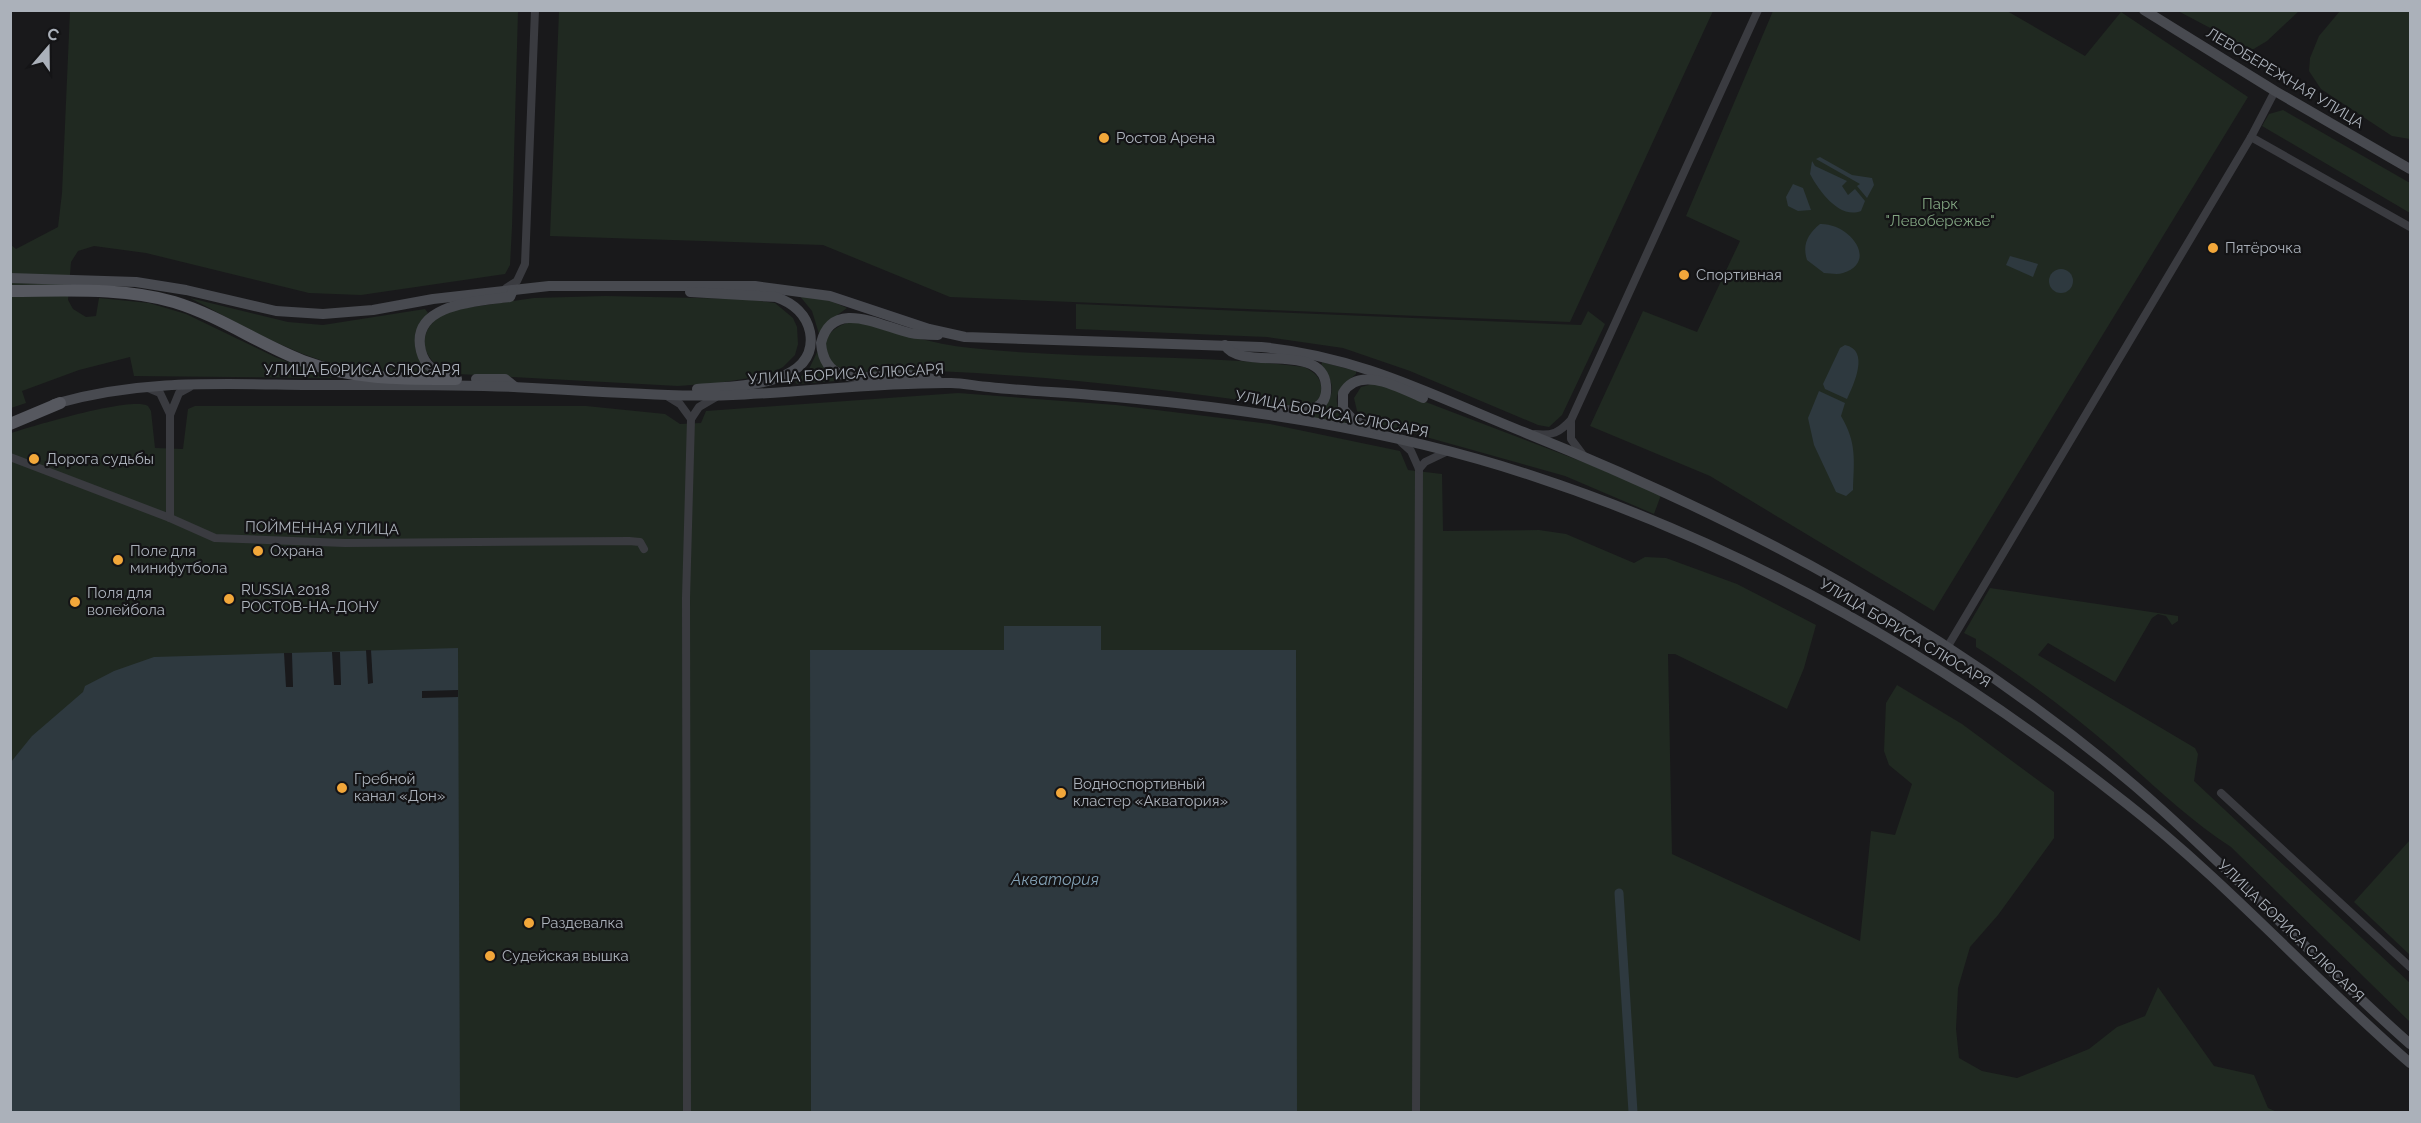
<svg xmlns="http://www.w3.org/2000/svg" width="2421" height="1123" font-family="Raleway,sans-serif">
	<rect width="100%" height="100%" fill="#19191b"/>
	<g fill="#202921">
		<path d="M70,11H518L512,227L510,265L505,274L361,295L309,293L146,253L94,246L78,251L71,262L68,300L73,309L86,317L96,316L99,298L149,303L186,314L275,357L333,378L134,376L130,357L79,370L22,391L26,403L11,408L10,244L16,249L58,227L62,193Z"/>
		<path d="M559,11V10L1713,11L1570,322L950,297L823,245L550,236Z"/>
		<path d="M1773,11H2007L2085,56L2121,12L2248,97L1934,611L1710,476L1590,426L1643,311L1697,332L1740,241L1686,216Z"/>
		<path d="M2178,11L2299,10V11L2267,41L2252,50Z"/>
		<path d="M2340,11H2410V139L2392,136L2321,89L2309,71L2310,58L2319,36Z"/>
		<path d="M2283,110L2410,183V213L2262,126L2269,114Z"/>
		<path d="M799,295L831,301L847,308L832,319L820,337L812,311Z"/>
		<path d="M606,296L744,299L775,303L793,318L797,327L798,344L795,355L783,367L768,375L718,383L678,386L458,374C417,365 412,326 452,310L534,298Z"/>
		<path d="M190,298L288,322L323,325L425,309L428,313C410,339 418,346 430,373C410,372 389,373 369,371C305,364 247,327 190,298Z"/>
		<path d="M1076,304L1581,325L1588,311L1605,324L1562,415L1549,427L1538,425L1410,371L1343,348L1267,337L1076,329Z"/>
		<path d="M856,321C894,332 932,344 971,348C1082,360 1193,353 1304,367C1317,373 1323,380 1321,395L1314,404L1298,408C1177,391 1056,376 935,371C910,370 845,382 830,360C815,339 837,323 856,321Z"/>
		<path d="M819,348L837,381L797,384L795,382L809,369Z"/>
		<path d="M1322,362L1356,371V374C1336,390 1330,398 1346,423L1344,425L1314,419L1313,416C1331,401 1341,388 1321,367Z"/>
		<path d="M1376,383L1591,465L1661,495L1654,514L1565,476L1369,421L1357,411L1354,398L1361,387Z"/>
		<path d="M958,393L1116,405L1270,424L1400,451L1408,470L1442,474L1443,531L1539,530L1566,534L1634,563L1645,557L1666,558L1737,584L1816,625L1804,668L1787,709L1675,654H1668L1672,854L1860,941L1871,831L1895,835L1912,784L1889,765L1884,751L1886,703L1897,685L1962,724L2054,792V838L1998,915L1970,947L1958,988L1956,1029L1959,1058L1982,1071L2017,1078L2089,1049L2117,1027L2145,1016L2158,987L2214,1066L2254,1075L2268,1108L2277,1112H11V433C34,426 131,396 148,406L151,411L155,448L183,449L188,409L195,406H586L665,414L680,424L701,423L706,411Z"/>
		<path d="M1990,588L2178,616V621L2172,625L2166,616L2158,614L2152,618L2115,682L2048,643L2038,655L2195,748L2198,754L2194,781L2410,983V1022L2231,847C2188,819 2153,785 2115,751C2071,713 2025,678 1976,647V639L1964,633Z"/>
		<path d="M2410,840V955L2354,902Z"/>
	</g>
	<g fill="#2e393f">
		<path d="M1820,157L1852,175L1872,178L1874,185L1867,198L1857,186L1860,184L1816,159Z"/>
		<path d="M1812,161L1815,166L1847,181L1842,186L1848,195L1855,189L1865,201L1861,211C1839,220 1818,189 1810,174Z"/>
		<path d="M1793,184L1803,188L1811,210L1798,211L1788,206L1786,197Z"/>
		<path d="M1820,224C1850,223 1879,262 1843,273C1837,275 1830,273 1824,273L1807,260C1802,244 1808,234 1820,224Z"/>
		<path d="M2010,256L2038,264L2033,277L2006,265Z"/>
		<circle cx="2061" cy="281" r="12"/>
		<path d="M1845,345C1870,350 1854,384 1847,399L1825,389L1823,384L1840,348Z"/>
		<path d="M1819,391L1845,403L1841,416C1857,443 1854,460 1853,490L1846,496L1836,492L1814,445L1808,418Z"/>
		<path d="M1004,626H1101V650H1296L1297,1112H811L810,650H1004Z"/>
		<path d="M458,648L460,1112H11V762L32,736L83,692L85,686L114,671L154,657Z"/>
	</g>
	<g fill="#19191b">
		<path d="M366,650H371L373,683L368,684Z"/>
		<path d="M332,652H340L341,685H334Z"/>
		<path d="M284,653H292L293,687H286Z"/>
		<path d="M458,690V697L422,698V691Z"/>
	</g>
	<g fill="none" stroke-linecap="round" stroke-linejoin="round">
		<path stroke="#2e393f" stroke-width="9" d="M1619,893L1633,1112"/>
		<g stroke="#3a3b40" stroke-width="8">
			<path d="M2251,137L2410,227"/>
			<path d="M506,288L517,281L525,264L535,10"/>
			<path d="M148,388L160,393L170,414"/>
			<path d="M667,396L680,404L691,419"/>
			<path d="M1571,421V439L1583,455"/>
			<path d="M1535,434C1552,436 1559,433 1571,420L1758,10"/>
			<path d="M1401,442L1411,451L1419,469L1416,1112"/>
			<path d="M10,457L170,518L215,538L345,543L629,541L640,542L644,549"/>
			<path d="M1419,469L1425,462L1446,452"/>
			<path d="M170,518V415L179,393L190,387"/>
			<path d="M1948,646L2251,137L2275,91"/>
			<path d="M2221,793L2410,967"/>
			<path d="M687,1112L686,598L691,419L699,407L716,397"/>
		</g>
		<g stroke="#484a50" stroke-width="10">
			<path d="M2144,10L2275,91L2410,169"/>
			<path d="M10,278L136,282L186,290L276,311L323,314L373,310L433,299L549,286H755L830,296L929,329L965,337L1261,347C1360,356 1436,397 1526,433C1750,523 1950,630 2135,786C2230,868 2316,961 2410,1044"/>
			<path d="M690,292L776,297C793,303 806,313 810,332C820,388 731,386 697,389"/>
			<path d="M1225,345C1239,372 1322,341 1326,385C1329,415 1298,412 1278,409"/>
			<path d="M452,377C437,374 425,367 421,351C409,303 480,301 510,297L513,290"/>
			<path d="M476,379H505L515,387"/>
			<path d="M937,380C928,378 918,376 909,375C876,373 825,393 821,343C832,298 880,326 910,333C919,335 929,335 938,335"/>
			<path d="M54,404C142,379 219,384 309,385C377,385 446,384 514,387C566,390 617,393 668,395C763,399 857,382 951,383C963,383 976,386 989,387C1023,391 1057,392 1092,395C1239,407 1392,429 1533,476C1750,547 1948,662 2126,803C2227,882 2313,979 2410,1063"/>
			<path d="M1380,430L1354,421L1343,409V393C1359,364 1402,389 1423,398"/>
		</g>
		<g stroke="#56585f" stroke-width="12">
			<path d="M10,291C64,291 123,287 174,302C220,316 259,344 303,361C353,380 404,379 456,379"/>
			<path d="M10,424L60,403"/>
		</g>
	</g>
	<g fill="#f2a73a" stroke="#141416" stroke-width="2">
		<circle cx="1104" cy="138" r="6"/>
		<circle cx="2213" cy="248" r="6"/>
		<circle cx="1684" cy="275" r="6"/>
		<circle cx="34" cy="459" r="6"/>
		<circle cx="258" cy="551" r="6"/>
		<circle cx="118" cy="560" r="6"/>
		<circle cx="229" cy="599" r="6"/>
		<circle cx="75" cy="602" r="6"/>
		<circle cx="342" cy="788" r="6"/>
		<circle cx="1061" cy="793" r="6"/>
		<circle cx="529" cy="923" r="6"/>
		<circle cx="490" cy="956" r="6"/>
	</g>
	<g text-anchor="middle" stroke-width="4.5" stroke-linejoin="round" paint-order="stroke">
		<g font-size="15" fill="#abb1ba" stroke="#141416">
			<text transform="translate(2285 78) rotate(31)" y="5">ЛЕВОБЕРЕЖНАЯ УЛИЦА</text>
			<text x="362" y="375">УЛИЦА БОРИСА СЛЮСАРЯ</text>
			<text transform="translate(846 374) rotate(-3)" y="5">УЛИЦА БОРИСА СЛЮСАРЯ</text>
			<text transform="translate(1332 414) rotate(11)" y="5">УЛИЦА БОРИСА СЛЮСАРЯ</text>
			<text transform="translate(322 528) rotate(1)" y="5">ПОЙМЕННАЯ УЛИЦА</text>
			<text transform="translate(1905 633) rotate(31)" y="5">УЛИЦА БОРИСА СЛЮСАРЯ</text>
			<text transform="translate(2291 931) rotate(44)" y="5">УЛИЦА БОРИСА СЛЮСАРЯ</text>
		</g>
		<g font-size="15" fill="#abb1ba" stroke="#141416" text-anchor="start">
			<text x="1116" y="143">Ростов Арена</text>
			<text x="2225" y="253">Пятёрочка</text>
			<text x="1696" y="280">Спортивная</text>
			<text x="46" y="464">Дорога судьбы</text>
			<text x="130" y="556">Поле для<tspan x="130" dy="17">минифутбола</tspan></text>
			<text x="270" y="556">Охрана</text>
			<text x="241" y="595">RUSSIA 2018<tspan x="241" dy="17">РОСТОВ-НА-ДОНУ</tspan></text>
			<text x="87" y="598">Поля для<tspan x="87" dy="17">волейбола</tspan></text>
			<text x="354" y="784">Гребной<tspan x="354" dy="17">канал «Дон»</tspan></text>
			<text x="1073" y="789">Водноспортивный<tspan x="1073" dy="17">кластер «Акватория»</tspan></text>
			<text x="541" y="928">Раздевалка</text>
			<text x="502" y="961">Судейская вышка</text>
		</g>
		<g font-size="15" fill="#82a582" stroke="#141416">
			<text x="1940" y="209">Парк<tspan x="1940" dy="17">"Левобережье"</tspan></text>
		</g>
		<g font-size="16" font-style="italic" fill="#83a1b5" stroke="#141416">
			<text x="1055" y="885">Акватория</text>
		</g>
	</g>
	<rect width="2421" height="1123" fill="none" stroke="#abb1ba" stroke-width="24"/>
	<g transform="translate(48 48) rotate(20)" stroke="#141416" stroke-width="4.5" paint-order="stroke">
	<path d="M0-4.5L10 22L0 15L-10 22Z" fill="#abb1ba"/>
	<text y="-9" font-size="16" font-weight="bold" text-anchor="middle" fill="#abb1ba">С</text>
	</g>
</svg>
